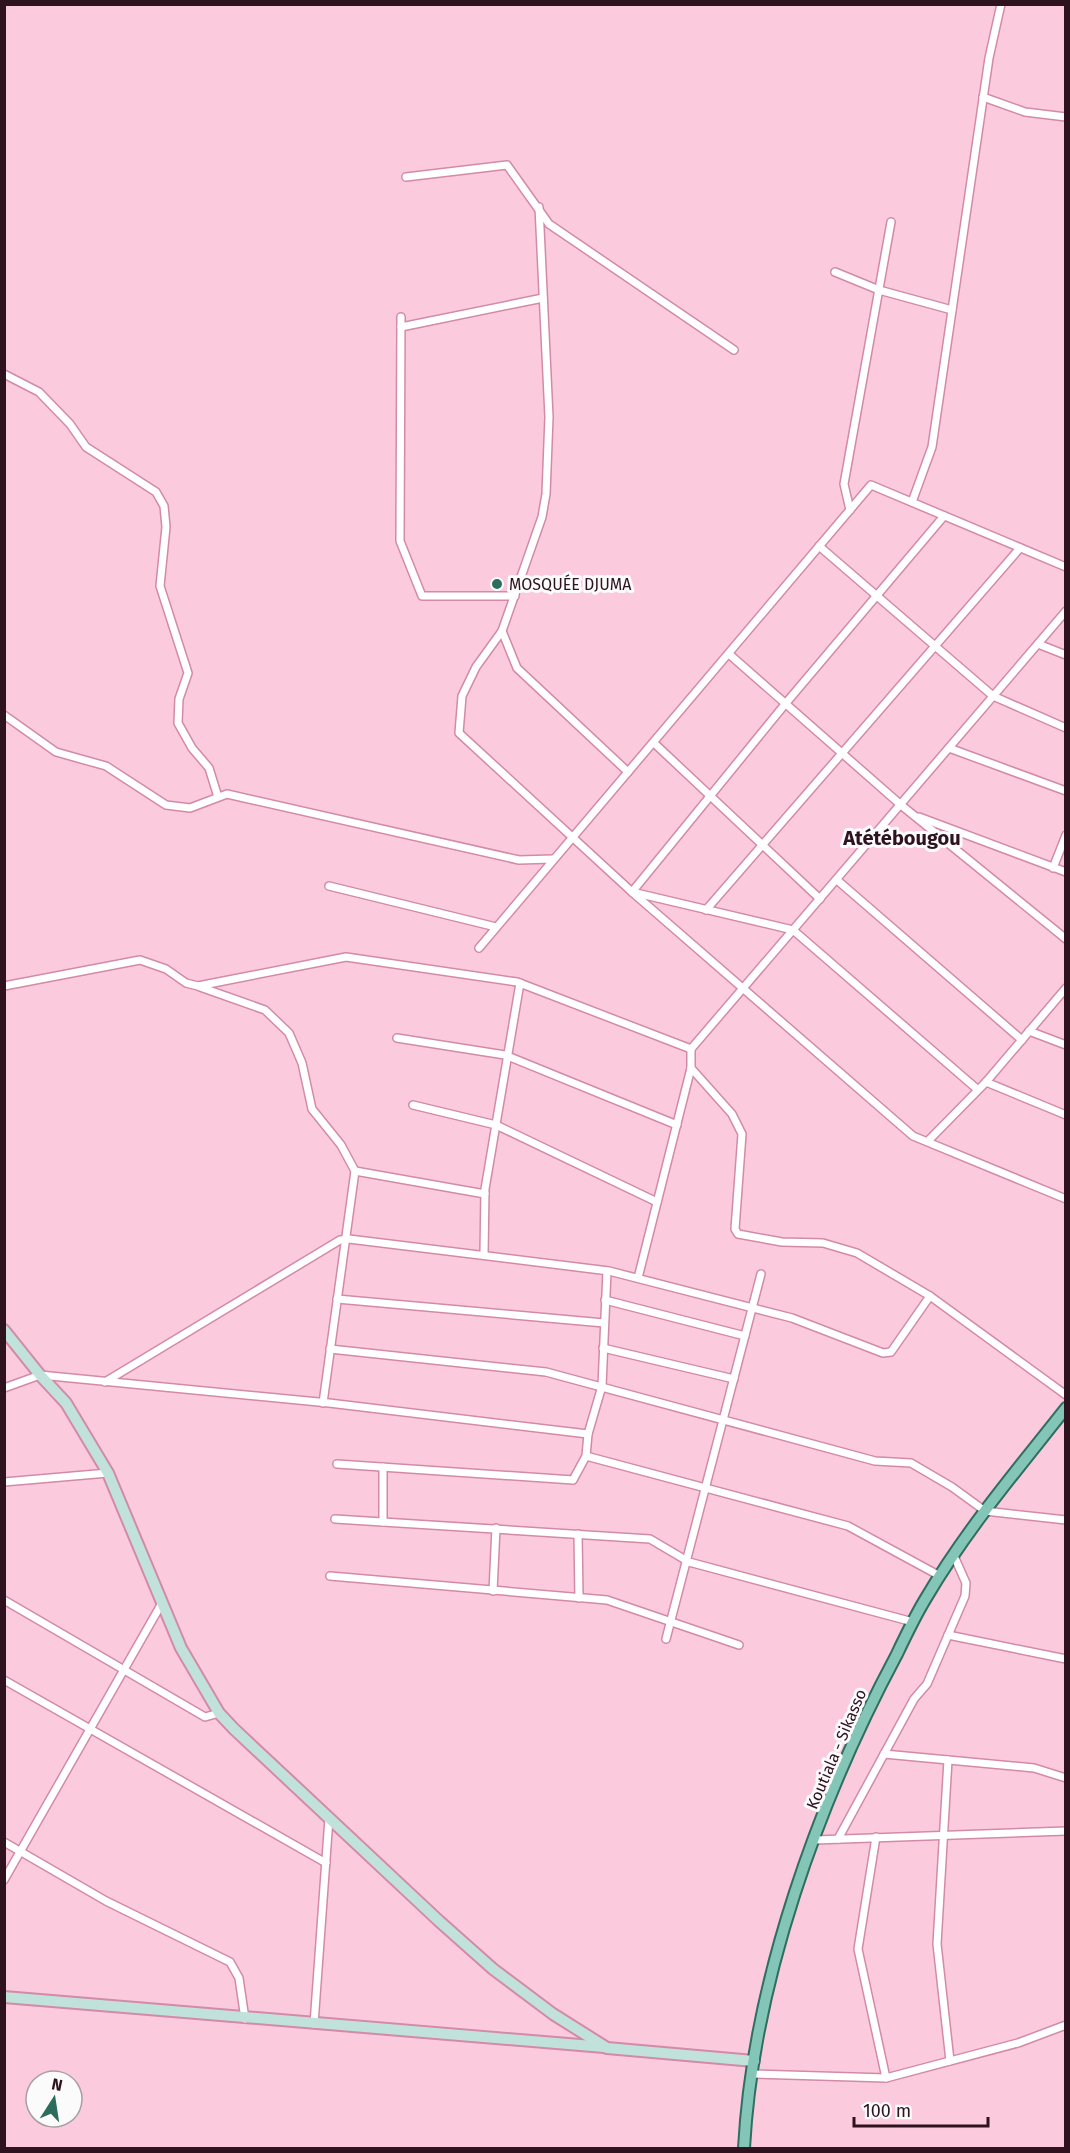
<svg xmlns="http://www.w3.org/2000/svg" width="1070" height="2153" font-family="'Fira Sans',sans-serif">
	<rect width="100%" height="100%" fill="#fbcbdd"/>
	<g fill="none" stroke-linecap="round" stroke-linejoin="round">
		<g stroke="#d38aa8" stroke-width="10">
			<g id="street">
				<path d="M983,97L1025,112L1066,117"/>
				<path d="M406,177L507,165L549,224L734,350"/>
				<path d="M539,207L549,417L546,494L542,517L502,631L476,667L462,696L459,733L632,892L913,1136L1066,1199"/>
				<path d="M835,272L879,290L952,310"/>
				<path d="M401,317L400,541L422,596H515"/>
				<path d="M401,327L543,298"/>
				<path d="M4,374L39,392L70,424L86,447L156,492L164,506L166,527L160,586L188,673L179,699L178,723L192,748L209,768L218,797"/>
				<path d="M912,502L932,447L989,58L1001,4"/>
				<path d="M850,510L844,484L891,222"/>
				<path d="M944,516L786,703L632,892L793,930L977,1089"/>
				<path d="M819,546L993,696L1066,728"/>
				<path d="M502,631L517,668L628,772"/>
				<path d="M1038,644L1066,655"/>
				<path d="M729,654L901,805L1066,939"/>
				<path d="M4,715L56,752L106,766L166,805L190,808L227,794L519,860L553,859"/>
				<path d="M654,743L820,899"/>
				<path d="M949,748L1066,791"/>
				<path d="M919,817L1066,872"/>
				<path d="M1053,868L1066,835"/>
				<path d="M837,880L1022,1040"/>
				<path d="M329,886L496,927"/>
				<path d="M706,910L1020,548"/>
				<path d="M479,948L871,485L1066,567"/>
				<path d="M4,986L140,960L166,969L186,983L198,986L346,957L517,982L691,1049L1066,611"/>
				<path d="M200,987L265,1010L289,1033L302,1063L312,1109L341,1145L355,1171L323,1403"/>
				<path d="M1029,1031L1066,1045"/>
				<path d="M397,1038L505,1055L677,1125"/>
				<path d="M691,1068L732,1114L742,1134L735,1229L738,1234L782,1242L823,1243L857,1253L930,1296L1066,1395"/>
				<path d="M986,1082L1066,1115"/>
				<path d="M413,1105L496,1125L657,1202"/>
				<path d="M928,1141L986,1082L1066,988"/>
				<path d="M355,1171L485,1194"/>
				<path d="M484,1255L485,1189L520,983"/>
				<path d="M638,1278L691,1068V1049"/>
				<path d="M337,1299L604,1323"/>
				<path d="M605,1300L745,1336"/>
				<path d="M603,1348L734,1379"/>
				<path d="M330,1349L546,1372L875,1461L911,1463L952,1487L985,1511L1066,1520"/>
				<path d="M105,1382L340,1240L349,1239L609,1271L792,1318L883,1353L891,1352L930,1296"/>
				<path d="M4,1388L40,1375L329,1403L588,1434"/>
				<path d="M586,1456L848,1526L940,1576"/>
				<path d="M337,1464L573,1480L586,1456L588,1434L602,1386L607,1271"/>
				<path d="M4,1482L108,1473"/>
				<path d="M335,1519L650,1539L689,1562L913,1622"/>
				<path d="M383,1522V1467"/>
				<path d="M578,1534L579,1598"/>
				<path d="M330,1576L607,1600L739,1645"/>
				<path d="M493,1591L496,1528"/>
				<path d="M4,1600L205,1717L219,1713"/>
				<path d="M948,1635L1066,1659"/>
				<path d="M666,1639L761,1274"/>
				<path d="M4,1680L326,1863"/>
				<path d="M884,1754L1034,1768L1066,1778"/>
				<path d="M948,1760L937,1944L950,2061"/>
				<path d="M876,1837L858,1949L886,2078"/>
				<path d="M838,1839L914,1699L927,1684L965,1596L966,1583L954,1556"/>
				<path d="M815,1840L1066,1831"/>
				<path d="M4,1842L106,1901L230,1962L239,1978L245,2019"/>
				<path d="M4,1880L162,1603"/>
				<path d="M314,2024L329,1818"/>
				<path d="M752,2074L886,2078L1018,2043L1066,2025"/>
			</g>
		</g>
		<g stroke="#d38aa8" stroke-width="14">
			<g id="secondary">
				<path d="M4,1330L40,1375L66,1403L108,1473L181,1648L219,1713L234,1729L439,1921L493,1969L553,2014L607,2048L754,2061"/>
				<path d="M4,1997L604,2047"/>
			</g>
		</g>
		<g stroke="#2f6e61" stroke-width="14">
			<path id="primary" d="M744,2148C753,1982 819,1800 897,1654C906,1635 915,1616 926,1598C966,1530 1017,1470 1066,1408"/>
		</g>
		<use href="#street" stroke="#fff" stroke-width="7"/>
		<use href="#secondary" stroke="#c1e2da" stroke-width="10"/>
		<use href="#primary" stroke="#83c5b6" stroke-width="10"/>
	</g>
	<circle fill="#2c6d5d" stroke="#fbfbfb" stroke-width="2" cx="497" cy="584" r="6"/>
	<g text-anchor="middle" stroke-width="6" stroke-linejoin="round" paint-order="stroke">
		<g font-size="16" fill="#2e121e" stroke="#fbfbfb" text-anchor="start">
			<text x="509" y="590">MOSQUÉE DJUMA</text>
		</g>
		<g font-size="16" fill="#2e121e" stroke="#fbfbfb">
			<text transform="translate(836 1749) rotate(-67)" y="6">Koutiala - Sikasso</text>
		</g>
		<g font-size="20" font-weight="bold" fill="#2e121e" stroke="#fbfbfb">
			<text x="902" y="845">Atétébougou</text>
		</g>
	</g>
	<rect width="1070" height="2153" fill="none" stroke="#2e121e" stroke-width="12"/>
	<g transform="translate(54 2099) rotate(12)"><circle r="28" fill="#fbfbfb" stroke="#a99ea3" stroke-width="1.5"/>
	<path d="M0-4.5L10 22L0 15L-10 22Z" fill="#2c6d5d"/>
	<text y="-9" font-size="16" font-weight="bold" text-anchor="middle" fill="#2e121e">N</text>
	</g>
	<path d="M854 2117v9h134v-9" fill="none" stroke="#2e121e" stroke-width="3"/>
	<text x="863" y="2117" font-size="18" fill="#2e121e" stroke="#fbfbfb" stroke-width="4.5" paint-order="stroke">100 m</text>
</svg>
